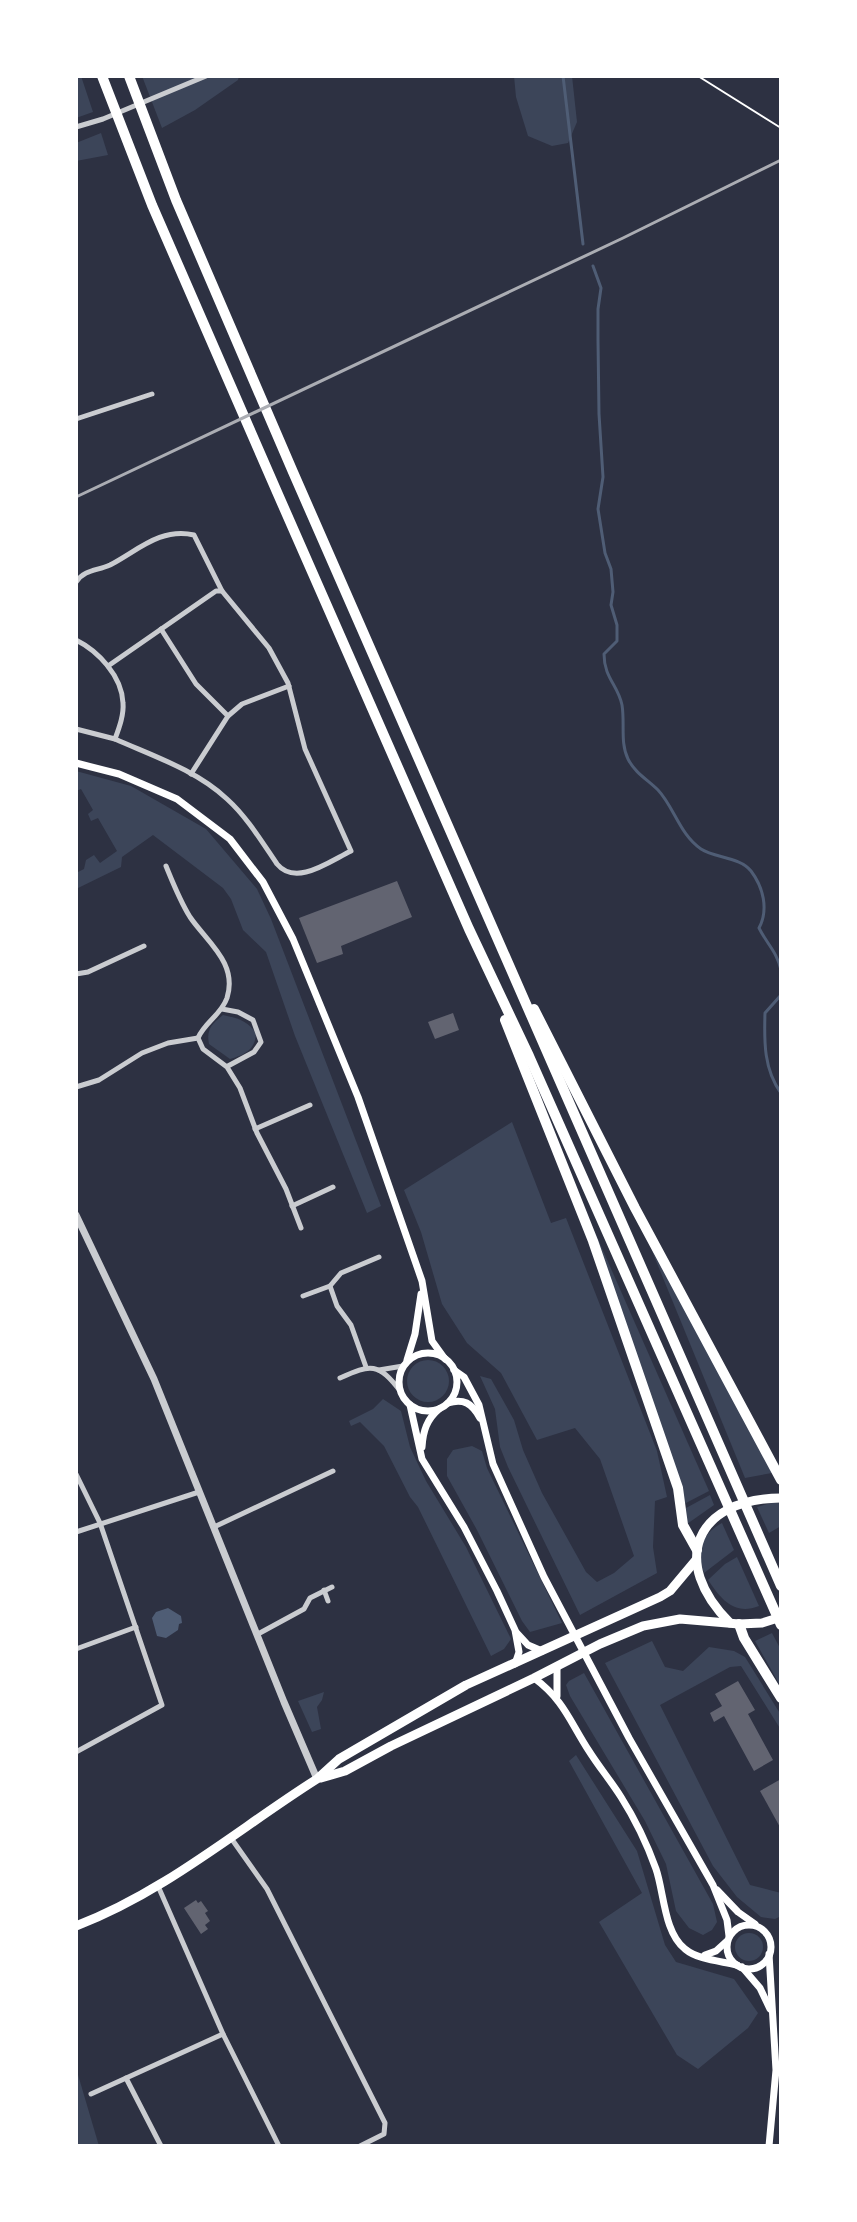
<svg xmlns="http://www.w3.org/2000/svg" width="857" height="2222" font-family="'Titillium Web',sans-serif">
	<rect width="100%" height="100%" fill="#2d3142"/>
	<g fill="#3c4559">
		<path d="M76,76H81L93,112L76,118Z"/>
		<path d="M142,76H239L238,80L195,110L162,128Z"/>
		<path d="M514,76H572L577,122L568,143L552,146L528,136L516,97Z"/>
		<path d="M101,133L108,155L76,161V143Z"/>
		<path d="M76,771L131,786L206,829L257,889L271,919L381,1206L367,1213L295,1036L266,952L243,930L231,899L223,888L153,835L122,857L121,867L76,889V873L84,869L86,860L94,855L100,863L117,851L98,818L91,821L88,814L93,810L81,789L76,791Z"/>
		<path d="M223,1015C237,1018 249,1021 256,1034C255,1050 244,1055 230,1059L209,1044C206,1029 212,1024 223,1015Z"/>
		<path d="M512,1122L551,1223L566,1218L657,1451L667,1497L655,1501L653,1547L657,1573L580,1615L508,1467L500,1447L495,1409L480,1376L491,1379L514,1420L523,1450L542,1493L586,1572L597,1582L614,1573L634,1556L600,1459L575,1428L537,1440L501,1373L467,1343L442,1304L421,1232L404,1190Z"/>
		<path d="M590,1221L709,1491L684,1504Z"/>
		<path d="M652,1251L714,1362L772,1473L745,1478Z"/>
		<circle cx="428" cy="1381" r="21"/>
		<path d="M383,1399L401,1411L410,1447L426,1481L466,1547L511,1639L504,1649L491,1656L418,1507L410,1497L384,1446L360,1422L351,1426L349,1421L373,1409Z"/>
		<path d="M472,1446L482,1451L487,1468L562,1623L530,1632L522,1621L477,1530L447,1476V1459L453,1450Z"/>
		<path d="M710,1495L714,1505L687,1524L686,1508Z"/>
		<path d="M771,1503H781V1526L769,1533L757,1507Z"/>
		<path d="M722,1523L734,1550L704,1573C696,1552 702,1533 722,1523Z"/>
		<path d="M737,1557L759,1606C734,1616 721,1599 708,1580L725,1564Z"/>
		<path d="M772,1633L781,1650V1687L755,1641Z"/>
		<path d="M652,1641L665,1667L683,1671L709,1647L734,1651L745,1657L781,1715V1730L741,1666L730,1667L660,1705L750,1885L781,1893V1916L775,1919L761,1917L737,1897L713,1866L605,1663Z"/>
		<path d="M584,1673L713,1904L717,1922L712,1930L703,1935L689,1928L676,1911L666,1864L645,1821L570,1696L566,1685L569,1681Z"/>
		<path d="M324,1692L322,1700L317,1707L321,1729L312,1732L298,1701Z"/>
		<path d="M576,1755L637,1851L665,1945L676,1962L734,1979L758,2013L748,2028L698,2069L677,2055L599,1922L642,1893L569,1761Z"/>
		<circle cx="749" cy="1947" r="14"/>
		<path d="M76,2068L99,2146H76Z"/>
	</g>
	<path fill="#4f5d75" d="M168,1608L181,1616L182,1623L179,1624L178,1630L166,1638L157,1636L152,1618L156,1612Z"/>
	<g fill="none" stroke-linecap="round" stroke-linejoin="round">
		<g stroke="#4f5d75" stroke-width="3">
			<path d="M563,76L583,244"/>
			<path d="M593,266L601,288L598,309V340L599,414L603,477L598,509L605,553L611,569L613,592L611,605L617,625V641L604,654C604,678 618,685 622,705C625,723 620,743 628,759C635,773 648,780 658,790C674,807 680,835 701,849C715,858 740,857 751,871C763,887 769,909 759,928C767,944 777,952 781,970"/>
			<path d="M781,995L765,1013C764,1042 764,1070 781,1093"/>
		</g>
	</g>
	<g fill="#626471">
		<path d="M397,881L412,917L341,946L343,954L317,963L299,918Z"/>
		<path d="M453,1013L459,1030L435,1039L428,1022Z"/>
		<path d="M738,1681L755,1710L748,1714L773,1760L754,1771L724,1716L714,1722L710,1713L722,1706L715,1694Z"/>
		<path d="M781,1779V1829L760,1791Z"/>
		<path d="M196,1900L198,1903L201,1901L208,1911L205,1913L210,1921L205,1925L208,1929L201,1934L184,1908Z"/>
	</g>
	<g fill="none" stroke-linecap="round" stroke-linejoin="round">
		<path stroke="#fff" stroke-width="2" d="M698,76L781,128"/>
		<g stroke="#caccd0" stroke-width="5">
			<path d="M76,127L103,119L206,76"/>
			<path d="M76,419L152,394"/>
			<path d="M76,582C85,569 97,571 110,565C137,551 161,527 194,535L222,591L269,648L288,683L305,749L351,851C330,861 296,887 277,864C262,842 247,817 227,799C196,770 153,756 115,739"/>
			<path d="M161,629L196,684L228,716"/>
			<path d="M76,640C98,651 122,676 123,703C124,715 119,728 115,739L76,729"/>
			<path d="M108,666L216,591H222"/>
			<path d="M191,774L228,716L242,704L289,686"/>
			<path d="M166,866C173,883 180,901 190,917C207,942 238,963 227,998C221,1015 205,1022 198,1038L203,1049L227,1067L240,1088L257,1133L286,1189L301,1228"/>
			<path d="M76,974L88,972L144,946"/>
			<path d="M222,1009L238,1012L253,1020L261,1042L254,1052L228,1066"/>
			<path d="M76,1087L99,1080L142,1053L168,1043L198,1038"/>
			<path d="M255,1129L310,1105"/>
			<path d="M292,1206L333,1187"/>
			<path d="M303,1296L330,1286"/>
			<path d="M366,1367L351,1325L337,1306L330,1286L341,1273L379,1257"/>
			<path d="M379,1370L403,1366"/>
			<path d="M340,1378C371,1364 378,1362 401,1392"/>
			<path d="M76,1474L100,1523L162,1705L76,1752"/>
			<path d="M214,1527L333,1471"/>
			<path d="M76,1532L199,1492"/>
			<path d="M324,1590L328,1601"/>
			<path d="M258,1634L304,1609L310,1598L332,1587"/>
			<path d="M76,1649L136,1627"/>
			<path d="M231,1838L267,1889L385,2123L384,2134L360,2146"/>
			<path d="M158,1886L223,2034L279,2146"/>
			<path d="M126,2078L161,2146"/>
			<path d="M91,2094L223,2034"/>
		</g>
		<path stroke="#caccd0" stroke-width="7" d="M76,1215L154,1379L284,1702L317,1779"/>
		<g stroke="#fff" stroke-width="7">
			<path d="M76,763L119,774L177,799L230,839L263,882L293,939L358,1097L422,1281L432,1341L445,1359"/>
			<circle cx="428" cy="1382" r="29"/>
			<path d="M407,1360L415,1334L421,1294"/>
			<path d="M454,1370L464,1377L479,1405L493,1464L544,1577L629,1738L713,1885L727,1920L729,1936"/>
			<path d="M448,1403C463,1398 472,1403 480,1418"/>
			<path d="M410,1405L422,1459L464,1527L497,1591L515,1630L519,1652L515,1664"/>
			<path d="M422,1447C423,1431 427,1419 439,1409"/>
			<path d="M516,1632L528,1645L542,1651"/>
			<path d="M534,1678C564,1700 570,1722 589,1751C599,1767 611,1781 621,1797C635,1819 647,1844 656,1869C664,1892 664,1933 685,1949C698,1960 721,1961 737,1965"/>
			<path d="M557,1696V1667"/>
			<path d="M717,1890L738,1912L755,1924"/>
			<circle cx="749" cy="1947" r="22"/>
			<path d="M705,1955L716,1951L727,1941"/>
			<path d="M742,1967L760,1988L770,2009"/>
			<path d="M769,2146L776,2070L769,1954"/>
		</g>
		<g stroke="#fff" stroke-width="9">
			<path d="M730,1623C669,1562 695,1499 781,1498"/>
			<path d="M321,1778L345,1771L391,1746L534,1678L600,1644L643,1626L680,1619L739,1624L762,1623L781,1617"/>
			<path d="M76,1926C165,1892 238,1829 317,1779L339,1759L466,1685L660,1597L670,1591L696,1560"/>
		</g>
		<g stroke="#fff" stroke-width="10">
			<path d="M102,76L152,205L277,492L469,929L529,1056L781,1625"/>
			<path d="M129,76L176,200L293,472L781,1586"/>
			<path d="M534,1009L635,1208L781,1480"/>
			<path d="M505,1020L593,1241L678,1488L683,1525L697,1550"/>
			<path d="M739,1624L744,1638L781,1698"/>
		</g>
		<path stroke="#abadb3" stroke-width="3" d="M76,497L623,238L781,160"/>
	</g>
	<rect width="857" height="2222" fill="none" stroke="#ffffff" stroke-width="156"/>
</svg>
